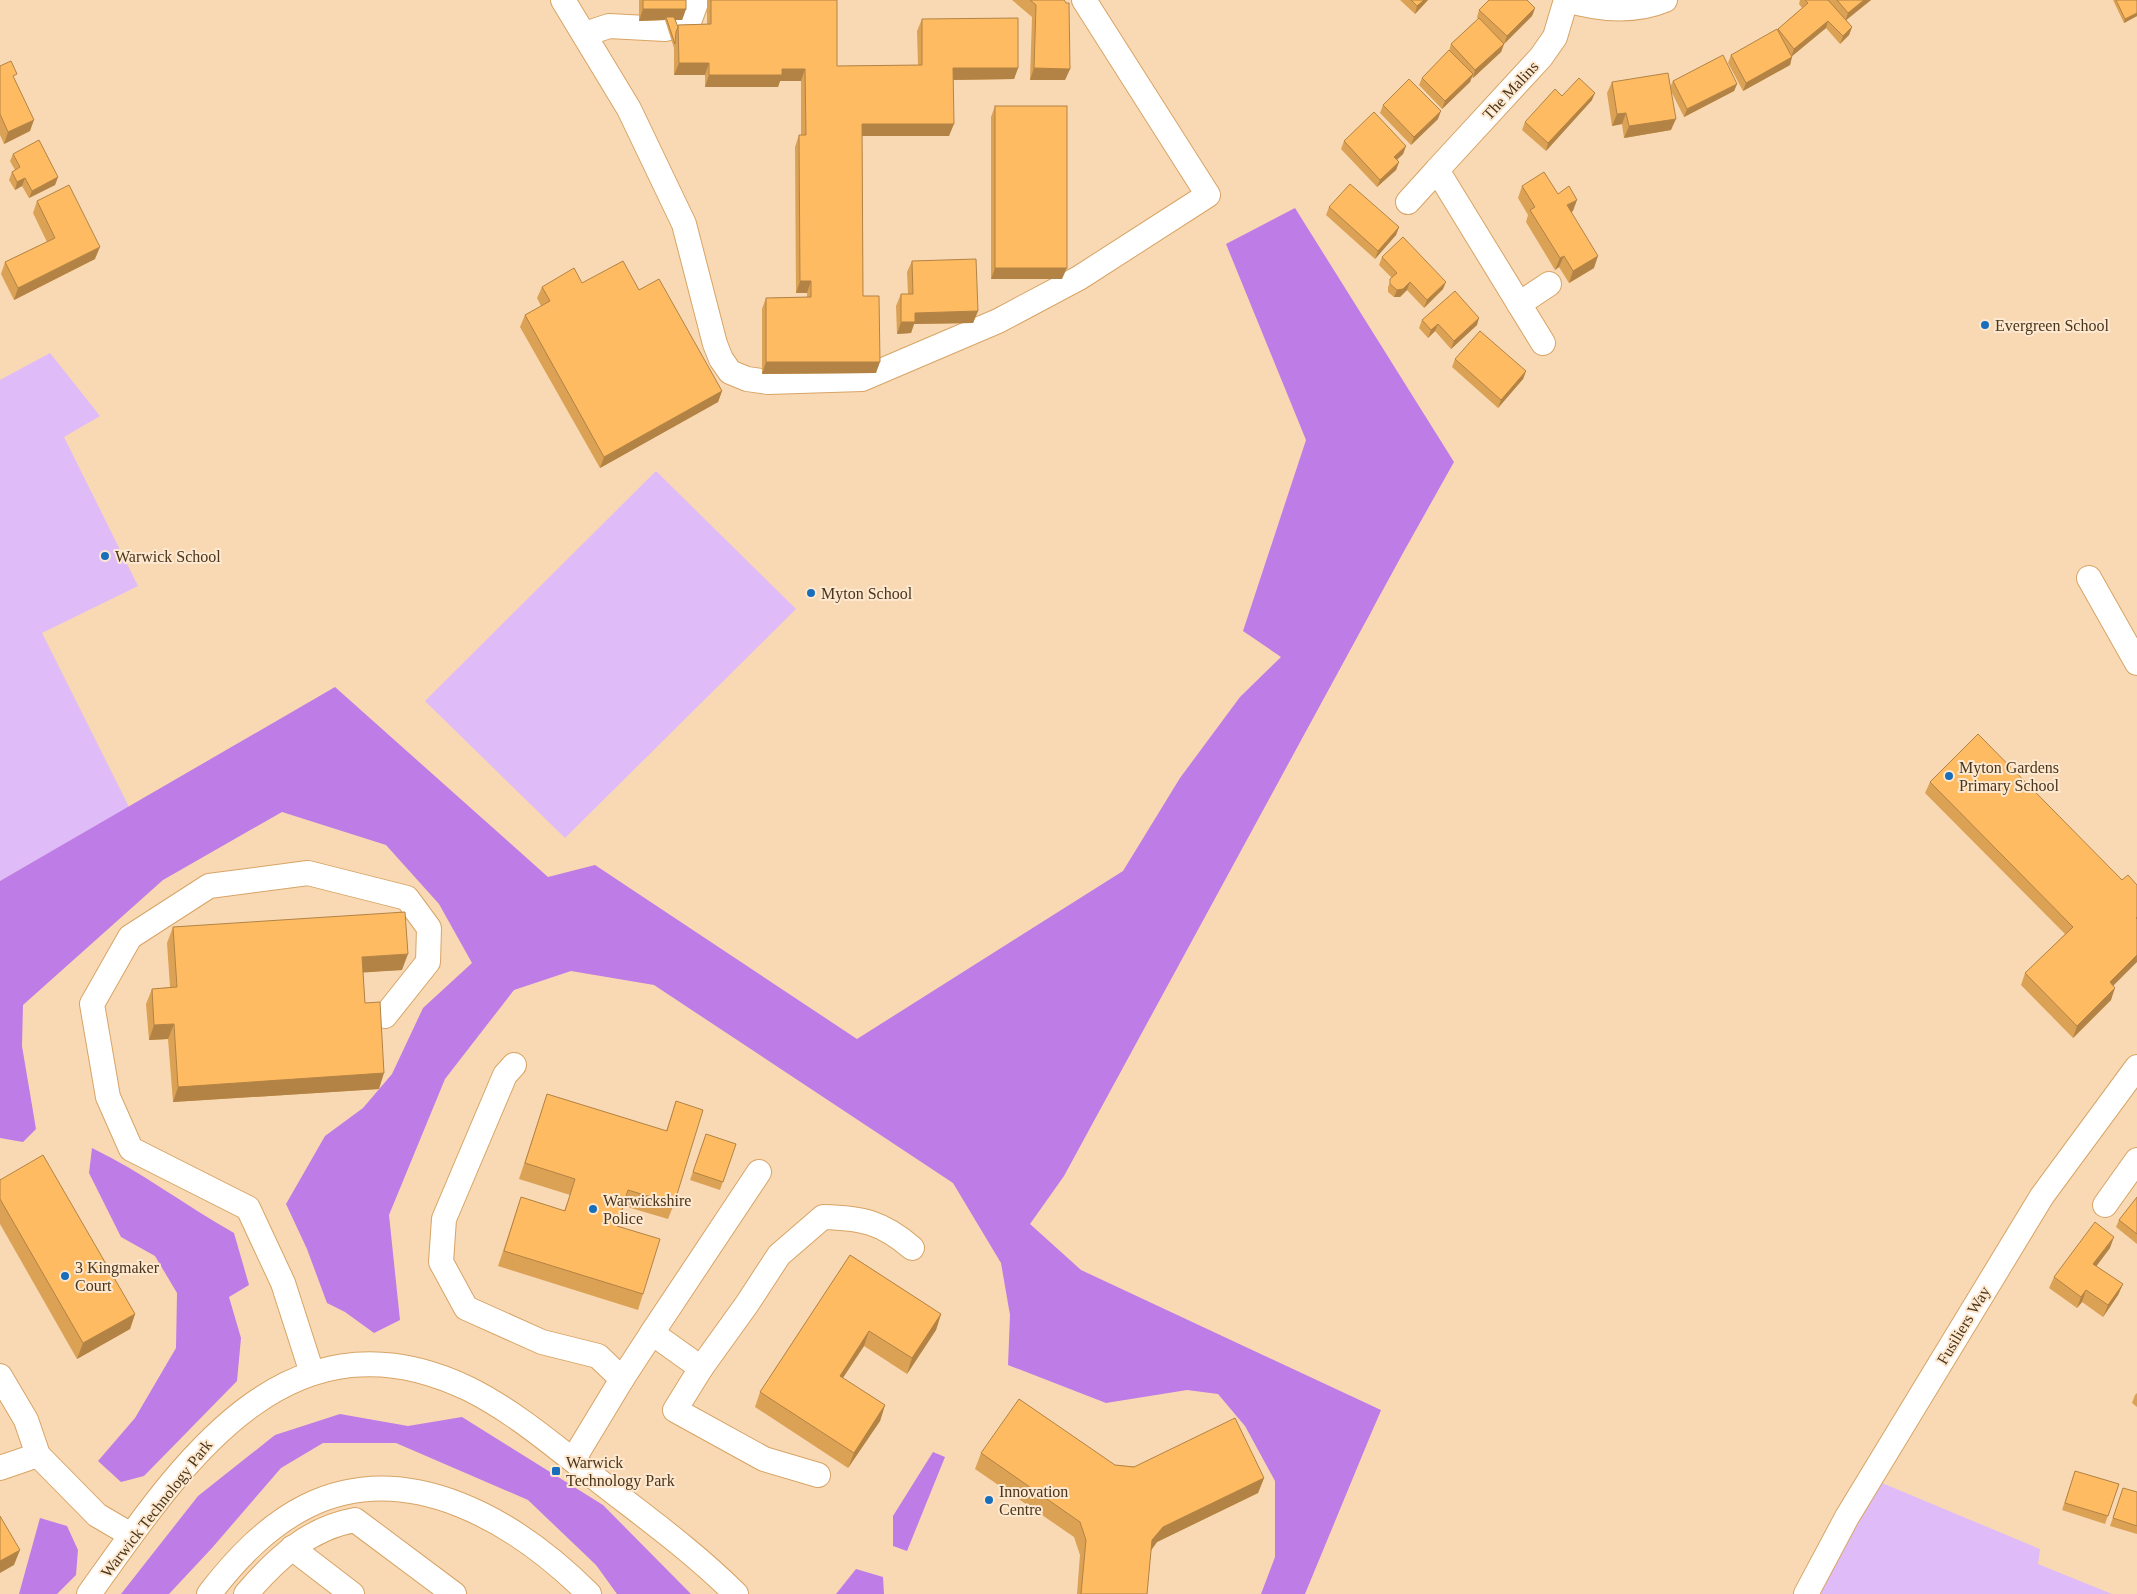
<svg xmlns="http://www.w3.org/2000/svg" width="2137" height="1594" font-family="'Times New Roman',serif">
	<rect width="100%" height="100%" fill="#f9d9b4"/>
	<g fill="#dfbbf8">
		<path d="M50,353L100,416L64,437L138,586L42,633L129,807L0,881V380Z"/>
		<path d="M656,471L796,609L565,838L425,701Z"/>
		<path d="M1870,1478L2040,1549L2038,1564L2112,1594H1806Z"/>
	</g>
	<g fill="#be7ce6">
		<path d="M1295,208L1454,462L1403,553L1064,1176L1030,1224L1081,1270L1381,1410L1305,1594H1261L1275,1557V1481L1245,1426L1218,1394L1187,1390L1106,1403L1008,1365L1010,1315L1001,1263L953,1183L654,985L571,971L514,990L445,1079L389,1215L400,1320L374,1333L345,1312L327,1303L307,1249L286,1204L325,1136L363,1108L392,1074L423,1008L472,963L439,904L386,845L282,812L163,880L23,1005L22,1046L36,1129L23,1142L0,1138V881L335,687L548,877L595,865L857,1039L1123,871L1180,778L1240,697L1281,657L1243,631L1306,440L1226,244Z"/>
		<path d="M92,1148C142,1172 186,1206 234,1233L249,1285L229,1297L241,1338L237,1381L144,1476L121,1482L98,1461L135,1418L176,1348L177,1293L155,1256L121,1237L89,1173Z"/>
		<path d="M340,1414L408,1426L462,1417L603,1505L691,1594H617L596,1565L528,1500L396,1443H323L281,1468L212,1548L169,1594H121L198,1496L275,1435Z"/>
		<path d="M933,1452L945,1457L907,1551L893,1546V1516Z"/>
		<path d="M40,1518L67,1526L78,1550L76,1575L57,1594H19Z"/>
		<path d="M856,1569L883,1577L884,1594H836Z"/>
	</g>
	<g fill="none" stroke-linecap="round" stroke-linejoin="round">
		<g stroke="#d7a465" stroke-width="26">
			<g id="minor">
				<path d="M563,0L629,109L684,224L715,344L721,359L730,372L747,379L768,382L862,379L998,321L1079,278L1208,195L1084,0"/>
				<path d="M1566,0C1597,9 1634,13 1665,0"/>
				<path d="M585,34L609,26L665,29L688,25L697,0"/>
				<path d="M1408,202L1437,170"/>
				<path d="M1519,304L1549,284"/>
				<path d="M1543,343L1437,170L1541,57L1555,37L1566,0"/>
				<path d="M2089,578L2137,663"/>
				<path d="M514,1065L505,1075L444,1219L441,1262L466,1308L542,1342L598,1356L622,1379L573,1460"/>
				<path d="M2105,1205L2137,1160"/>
				<path d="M652,1333L759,1172"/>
				<path d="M701,1368L675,1410L764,1459L818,1475"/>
				<path d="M312,1373L283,1283L248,1208L131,1149L108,1097L92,1004L130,937L209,886L308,873L407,898L429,928L428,962L385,1016"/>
				<path d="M0,1376L26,1420L38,1455L97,1515L131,1535"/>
				<path d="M622,1379L652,1333L701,1368L747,1304L779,1255L823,1217C862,1218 882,1222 912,1248"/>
				<path d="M0,1468L38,1455"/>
				<path d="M292,1548L352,1594"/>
				<path d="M89,1594C181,1465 286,1301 469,1389C511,1410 547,1440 584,1469C635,1510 689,1547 736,1594"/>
				<path d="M209,1594C236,1559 267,1526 307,1506C409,1456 518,1523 589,1594"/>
				<path d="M246,1594C276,1559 309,1528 355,1520L454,1594"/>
				<path d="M1806,1594L1847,1517L2042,1196L2137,1067"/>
			</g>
		</g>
		<use href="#minor" stroke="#fff" stroke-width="24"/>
	</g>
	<g fill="#dba154">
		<path d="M639,0H686V9L682,20H675L678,27V25L707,24V0H837V66L918,65L917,31L922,19L1018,68L1014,79L953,80L949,136H862L863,296L876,373L762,374V309L766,298L807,297V293H796L795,147L799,135H801V81H780L778,87H705V75H674V47V48L665,20L639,21Z"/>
		<path d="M1012,0H1064L1070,69L1065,80H1030L1032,17Z"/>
		<path d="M1400,0H1428L1415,14Z"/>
		<path d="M1800,0H1871L1846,20L1852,27L1849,35L1840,44L1826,28L1792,56L1790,65L1743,91L1728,63L1731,55L1778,31V29L1802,8L1799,4Z"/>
		<path d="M2113,0H2137V16L2124,23Z"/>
		<path d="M1535,8L1532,16L1504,44L1501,52L1473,78L1472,77L1470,82L1442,109L1419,85L1422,78L1449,51L1451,44L1478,19L1477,17L1479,10Z"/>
		<path d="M0,66L15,80L30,131L4,144L0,135Z"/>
		<path d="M1673,81L1737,84L1734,91L1684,117L1671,91V130L1624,138L1622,124L1612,126L1607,93L1612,82L1670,87Z"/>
		<path d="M1562,96L1592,100L1546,151L1522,130L1525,122Z"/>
		<path d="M1383,105L1438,119L1411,145L1380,113Z"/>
		<path d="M995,106L1062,279H991V117Z"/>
		<path d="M1344,141L1406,146L1403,154L1397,160L1399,162L1396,170L1377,187L1341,149Z"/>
		<path d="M13,154L58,177L55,185L29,198L22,186L15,190L9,180L12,172L15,170L10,161Z"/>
		<path d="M1522,186L1558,194L1573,211L1571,212L1594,268L1569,283L1559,267L1555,270L1526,222L1528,215L1518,198Z"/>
		<path d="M37,201L95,259L14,300L1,274L5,262L47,242L33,213Z"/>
		<path d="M1329,207L1399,227L1396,235L1375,259L1326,215Z"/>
		<path d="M1382,257L1443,289L1424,308L1407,290L1400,297H1394L1388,292V287L1392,278L1379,265Z"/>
		<path d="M912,261L978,311L973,323L914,324L911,333L897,334L896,306L901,294H908L907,272Z"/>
		<path d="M582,283L639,290L722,391L718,402L600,468L520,327L525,315L541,306L537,298L542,287Z"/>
		<path d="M1422,320L1477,325L1451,349L1435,331L1428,338L1419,328Z"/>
		<path d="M1455,359L1526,371L1523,379L1498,408L1452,367Z"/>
		<path d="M1930,782L2122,880L2113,986L2111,1000L2073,1038L2021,985L2025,973L2065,934L1925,793Z"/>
		<path d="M173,927L402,970L363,972L365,1003L379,1089L173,1102L168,1039L149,1040L146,1004L152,989L170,987L167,943Z"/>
		<path d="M547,1094L666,1131L676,1101L674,1204L668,1219L624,1206L617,1226L643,1294L638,1310L498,1266L521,1197L564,1211L570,1195L519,1179Z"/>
		<path d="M706,1134L736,1144L720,1190L690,1180Z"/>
		<path d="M0,1180L135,1314L130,1329L77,1359L0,1224Z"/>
		<path d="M2137,1197V1244L2116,1227L2119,1220Z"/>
		<path d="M2110,1248L2096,1266L2123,1284L2118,1295L2103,1317L2082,1302L2077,1308L2049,1288L2054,1277Z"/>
		<path d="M850,1255L941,1314L936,1330L907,1374L864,1346L843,1378L885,1405L880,1421L848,1468L755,1407L760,1392Z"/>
		<path d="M2137,1393V1407L2132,1403L2135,1395Z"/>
		<path d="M981,1453L1115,1465L1264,1478L1258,1493L1157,1542L1151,1550L1147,1594H1077L1080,1555L1074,1537L975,1469Z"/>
		<path d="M2075,1471L2119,1484L2105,1524L2062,1510Z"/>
		<path d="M2123,1488L2137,1492V1534L2110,1526Z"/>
	</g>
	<g fill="#b28345">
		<path d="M1424,0H1428L1415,14L1417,6Z"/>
		<path d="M1864,0H1871L1845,21L1848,13Z"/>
		<path d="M1535,8L1532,16L1504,44L1507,36Z"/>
		<path d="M643,9H686L682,20H667L666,17L665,20L639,21Z"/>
		<path d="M2137,13V16L2124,23L2125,19Z"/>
		<path d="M1828,21L1826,28L1791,57L1794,49Z"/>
		<path d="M1852,27L1849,35L1840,44L1843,36Z"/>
		<path d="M1504,44L1501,52L1473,78L1475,70Z"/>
		<path d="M1792,57L1790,65L1743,91L1746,83Z"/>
		<path d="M679,63H709L705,75H674Z"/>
		<path d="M953,68H1018L1014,79L949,80Z"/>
		<path d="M1034,68L1070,69L1065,80H1030Z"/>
		<path d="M782,69H805L801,81H780L778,87H705L709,75Z"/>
		<path d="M1473,74L1470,82L1442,109L1445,101Z"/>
		<path d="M1737,84L1734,91L1684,117L1687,109Z"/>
		<path d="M1595,93L1592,100L1546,151L1548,143Z"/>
		<path d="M1441,111L1438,119L1411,145L1414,137Z"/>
		<path d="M1626,113L1622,124L1612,126L1617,114Z"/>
		<path d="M1676,119L1671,130L1624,138L1629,126Z"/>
		<path d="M34,120L30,131L4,144L8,132Z"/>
		<path d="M862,124H954L949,136H858Z"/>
		<path d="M1406,146L1403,154L1391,165L1394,157Z"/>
		<path d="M1399,162L1396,170L1377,187L1380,180Z"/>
		<path d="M58,177L55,185L29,198L32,191Z"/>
		<path d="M25,178L22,186L15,190L17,182Z"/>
		<path d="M1577,200L1573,211L1562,217L1567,205Z"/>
		<path d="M1399,227L1396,235L1375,259L1378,251Z"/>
		<path d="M100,247L95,259L14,300L18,288Z"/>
		<path d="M1564,256L1559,267L1555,270L1560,258Z"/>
		<path d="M1598,256L1594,268L1569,283L1573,271Z"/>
		<path d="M995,268H1067L1062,279H991Z"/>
		<path d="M800,281H811L807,293H796Z"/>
		<path d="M1410,282L1407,290L1400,297H1394L1397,290Z"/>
		<path d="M1446,282L1443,289L1424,308L1427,300Z"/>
		<path d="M978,311L973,323L914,324L911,333L897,334L901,322L915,313Z"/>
		<path d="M1479,318L1477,325L1451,349L1454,341Z"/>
		<path d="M1438,324L1435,331L1428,338L1431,330Z"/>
		<path d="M766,362H880L876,373L762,374Z"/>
		<path d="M1526,371L1523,379L1498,408L1501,400Z"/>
		<path d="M722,391L718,402L600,468L604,457Z"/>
		<path d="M408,954L402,970L356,973L362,957Z"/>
		<path d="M2137,955V962L2105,994L2110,982Z"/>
		<path d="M2115,988L2111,1000L2073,1038L2077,1026Z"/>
		<path d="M174,1024L168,1039L149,1040L154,1025Z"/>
		<path d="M384,1073L379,1089L173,1102L178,1087Z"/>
		<path d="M2114,1237L2110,1248L2089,1276L2093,1264Z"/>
		<path d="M2123,1284L2118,1295L2103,1317L2108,1305Z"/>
		<path d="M2086,1290L2082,1302L2077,1308L2081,1297Z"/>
		<path d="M135,1314L130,1329L77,1359L83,1343Z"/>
		<path d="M941,1314L936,1330L907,1374L912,1358Z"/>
		<path d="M869,1331L864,1346L834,1391L840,1376Z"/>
		<path d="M885,1405L880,1421L848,1468L854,1453Z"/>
		<path d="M1264,1478L1258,1493L1157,1542L1147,1556L1152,1540L1163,1527Z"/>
		<path d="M20,1550L14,1565L0,1573V1561Z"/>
	</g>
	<g fill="#ffbb62" stroke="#b28345">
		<rect x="643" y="0" width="43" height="9"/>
		<path d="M711,0H837V66L922,65V19L1018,18V68H953L954,124H862L863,296H879L880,362H766V298L811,297V281H800L799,135H806L805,69H782V75H709V63H679L678,25L711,24Z"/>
		<path d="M1030,0H1064L1066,3H1069L1070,69L1034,68L1036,5Z"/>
		<path d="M1411,0H1424L1417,6Z"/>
		<path d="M1489,0H1527L1535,8L1507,36L1479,10Z"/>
		<path d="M1805,0H1828L1852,27L1843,36L1828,21L1794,49L1778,29L1808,3Z"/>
		<path d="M1837,0H1864L1848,13Z"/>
		<path d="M2116,0H2137V13L2125,19Z"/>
		<path d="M666,17H674L678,27L676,32L675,44Z"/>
		<path d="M1479,18L1504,44L1475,70L1451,44Z"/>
		<path d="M1777,29L1792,57L1746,83L1731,55Z"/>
		<path d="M1449,50L1473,74L1445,101L1422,78Z"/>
		<path d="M1723,55L1737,84L1687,109L1673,81Z"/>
		<path d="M11,61L17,74L13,76L34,120L8,132L0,114V66Z"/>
		<path d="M1668,73L1676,119L1629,126L1626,113L1617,114L1612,82Z"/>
		<path d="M1579,78L1595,93L1548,143L1525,122L1555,89L1562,96Z"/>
		<path d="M1409,79L1441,111L1414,137L1383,105Z"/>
		<rect x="995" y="106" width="72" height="162"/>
		<path d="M1374,112L1406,146L1394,157L1399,162L1380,180L1344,141Z"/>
		<path d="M39,140L58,177L32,191L25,178L17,182L12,172L20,167L13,154Z"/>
		<path d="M1544,172L1558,194L1569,186L1577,200L1567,205L1598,256L1573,271L1564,256L1560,258L1530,210L1535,207L1522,186Z"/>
		<path d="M1350,184L1399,227L1378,251L1329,207Z"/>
		<path d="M69,185L100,247L18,288L5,262L55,238L37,201Z"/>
		<path d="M1403,237L1446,282L1427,300L1410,282L1403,289L1397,290L1390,284V279L1397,273L1382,257Z"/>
		<path d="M976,259L978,311L915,313V322H901V294H913L912,261Z"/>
		<path d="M623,261L639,290L659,279L722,391L604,457L525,315L550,301L542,287L574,268L582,283Z"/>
		<path d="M1455,291L1479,318L1454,341L1438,324L1431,330L1422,320Z"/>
		<path d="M1480,331L1526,371L1501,400L1455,359Z"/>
		<path d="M1978,734L2122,880L2128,875L2137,885V917L2136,918L2137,919V955L2110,982L2115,988L2077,1026L2025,973L2073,927L1930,782Z"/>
		<path d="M405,912L408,954L362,957L365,1003L380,1002L384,1073L178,1087L174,1024L154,1025L152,989L177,987L173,927Z"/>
		<path d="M547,1094L667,1131L676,1101L703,1110L674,1204L628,1190L617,1226L660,1239L643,1294L504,1251L521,1197L565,1211L575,1179L525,1163Z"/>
		<path d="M706,1134L736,1144L723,1182L693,1172Z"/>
		<path d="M43,1155L135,1314L83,1343L0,1199V1180Z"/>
		<path d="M2137,1197V1234L2119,1220Z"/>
		<path d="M2095,1222L2114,1237L2093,1264L2123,1284L2108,1305L2086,1290L2081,1297L2054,1277Z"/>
		<path d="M850,1255L941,1314L912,1358L869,1331L840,1376L885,1405L854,1453L760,1392Z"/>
		<path d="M1019,1399L1115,1465L1134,1467L1235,1418L1264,1478L1163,1527L1152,1540L1147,1594H1081L1086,1540L1080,1522L981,1453Z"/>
		<path d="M2075,1471L2119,1484L2108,1516L2065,1503Z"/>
		<path d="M2123,1488L2137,1492V1526L2113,1518Z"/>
		<path d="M0,1516L20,1550L0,1561Z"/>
	</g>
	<g fill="#196ebc" stroke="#fee9d0" stroke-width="2">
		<circle cx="1985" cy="325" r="5"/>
		<circle cx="105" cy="556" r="5"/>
		<circle cx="811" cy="593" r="5"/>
		<circle cx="1949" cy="776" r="5"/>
		<circle cx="593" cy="1209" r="5"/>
		<circle cx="65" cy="1276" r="5"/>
		<rect x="551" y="1466" width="10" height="10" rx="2.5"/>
		<circle cx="989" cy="1500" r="5"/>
	</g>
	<g text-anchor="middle" stroke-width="4" stroke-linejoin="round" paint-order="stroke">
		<g font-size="16" fill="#49351a" stroke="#fee9d0">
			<text transform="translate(1510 90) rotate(-47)" y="6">The Malins</text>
			<text transform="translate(1963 1325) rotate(-59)" y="6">Fusiliers Way</text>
			<text transform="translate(156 1508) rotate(-52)" y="6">Warwick Technology Park</text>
		</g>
		<g font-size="16" fill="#49351a" stroke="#fee9d0" text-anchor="start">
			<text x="1995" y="331">Evergreen School</text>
			<text x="115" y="562">Warwick School</text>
			<text x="821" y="599">Myton School</text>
			<text x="1959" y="773">Myton Gardens<tspan x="1959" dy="18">Primary School</tspan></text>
			<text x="603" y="1206">Warwickshire<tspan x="603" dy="18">Police</tspan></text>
			<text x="75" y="1273">3 Kingmaker<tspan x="75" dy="18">Court</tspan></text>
			<text x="566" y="1468">Warwick<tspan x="566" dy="18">Technology Park</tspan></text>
			<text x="999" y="1497">Innovation<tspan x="999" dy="18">Centre</tspan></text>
		</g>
	</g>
</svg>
